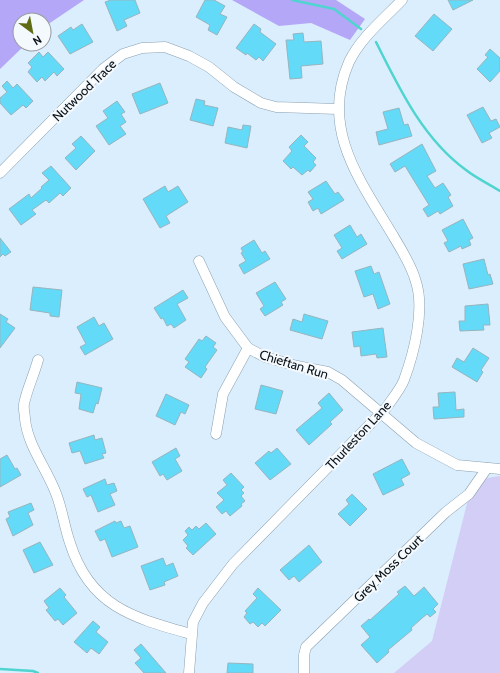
<svg xmlns="http://www.w3.org/2000/svg" width="500" height="673" font-family="Cabin,sans-serif">
	<rect width="100%" height="100%" fill="#dbeefd"/>
	<path fill="#d3cef6" d="M500,476V673H394L432,641L473,480Z"/>
	<g fill="#b5a7f8">
		<path d="M0,0H84L44,27V20H20V44H26L0,69Z"/>
		<path d="M232,0H336L365,19L350,40L311,23L279,26Z"/>
	</g>
	<g fill="none" stroke-linecap="round" stroke-linejoin="round">
		<g stroke="#4fd4cf" stroke-width="2.5">
			<path d="M292,0L334,9L361,29"/>
			<path d="M376,42C399,88 423,139 466,170C476,178 489,184 500,191"/>
			<path d="M0,669L33,671L38,673"/>
		</g>
	</g>
	<g fill="#62daf8" stroke="#97b5be">
		<path d="M111,0H135L140,13L124,20L127,26L117,31L105,2Z"/>
		<path d="M205,0H214L225,6L220,14L227,17L217,35L208,30L210,25L196,17Z"/>
		<path d="M448,0H473L453,10Z"/>
		<path d="M434,14L452,29L433,51L415,36Z"/>
		<path d="M82,24L93,42L70,54L58,36L71,27L73,30Z"/>
		<path d="M254,24L261,29L260,32L276,44L263,61L259,57L256,60L247,53L246,55L236,48Z"/>
		<path d="M303,33L304,42L321,41L323,64L301,66L302,78L290,79L286,40H294L293,34Z"/>
		<path d="M490,49L500,58V71L490,82L477,69L488,57L485,55Z"/>
		<path d="M39,52L43,57L48,52L64,69L57,76L54,72L45,81L42,77L37,82L28,72L32,67L28,63Z"/>
		<path d="M7,81L13,88L17,84L33,101L26,108L23,105L11,115L0,103V98L7,92L2,86Z"/>
		<path d="M160,83L168,103L140,114L132,94Z"/>
		<path d="M196,99L205,101L204,105L218,108L213,126L190,120Z"/>
		<path d="M117,101L125,112L121,114L126,122L120,126L126,134L109,145L96,126L108,118L103,111Z"/>
		<path d="M483,107L491,121L496,119L500,127L489,133L492,138L482,143L467,115Z"/>
		<path d="M399,108L404,125L408,124L412,136L379,145L376,132L388,129L383,112Z"/>
		<path d="M243,125L251,126L247,148L225,143L228,127L242,130Z"/>
		<path d="M301,135L308,142L304,146L316,158L313,162L316,165L310,172L308,170L302,175L293,167L291,169L283,161L292,151L289,147Z"/>
		<path d="M81,136L95,151L76,170L65,158L76,148L72,144Z"/>
		<path d="M422,144L436,171L427,176L435,188L443,183L451,195L448,197L453,206L440,214L438,211L428,217L423,209L429,205L405,166L395,172L390,164Z"/>
		<path d="M51,166L71,188L63,196L60,193L49,203L46,200L32,210L36,214L21,225L9,209L29,194L31,198L42,188L41,187L49,180L42,173Z"/>
		<path d="M326,181L335,194L338,192L344,200L321,214L318,208L313,211L308,202L313,199L308,192Z"/>
		<path d="M165,186L168,192L178,186L188,202L166,216L170,223L160,228L143,199Z"/>
		<path d="M463,219L473,238L469,240L471,245L462,249L461,246L449,252L444,243L448,241L442,230Z"/>
		<path d="M350,225L357,237L361,234L367,244L342,259L337,251L342,248L334,235Z"/>
		<path d="M0,238L11,252L5,256L3,254L0,257Z"/>
		<path d="M254,240L262,253L265,251L270,259L244,274L239,265L246,261L241,253L243,252L241,248Z"/>
		<path d="M484,259L488,275L490,274L493,284L469,289L463,264Z"/>
		<path d="M371,266L374,274L379,272L390,304L378,309L373,294L364,297L355,271Z"/>
		<path d="M275,282L286,299L281,302L283,305L265,316L260,309L264,306L256,293Z"/>
		<path d="M33,287L62,290L59,317L50,316V313L30,310Z"/>
		<path d="M183,290L188,298L177,304L186,320L174,328L171,324L167,326L163,318L161,319L154,308Z"/>
		<path d="M488,304L490,325H483L484,330L460,331L459,321H465V306Z"/>
		<path d="M0,314L8,319L6,322L15,328L0,348Z"/>
		<path d="M304,314L328,321L322,339L290,330L293,319L302,322Z"/>
		<path d="M94,317L99,326L104,323L113,339L85,355L80,347L86,344L77,327Z"/>
		<path d="M383,328L387,357L377,358L376,354L361,356L360,346L354,347L352,332Z"/>
		<path d="M206,336L216,343L213,347L217,350L205,367L207,369L201,378L185,367L189,362L185,359L199,339L202,341Z"/>
		<path d="M473,348L489,358L481,370L483,372L477,382L452,367L457,358L464,362Z"/>
		<path d="M77,382L102,388L98,404L96,403L93,413L79,409L81,394L75,393Z"/>
		<path d="M261,385L283,391L276,414L255,409Z"/>
		<path d="M455,392L456,410L464,409V417L434,419L433,407H439L438,393Z"/>
		<path d="M329,393L343,410L330,422L332,424L309,445L296,430L322,408L318,403Z"/>
		<path d="M166,394L189,405L185,414L181,412L175,425L156,416Z"/>
		<path d="M94,435L95,440L102,438L106,453L102,454L104,458L85,464L80,451L72,453L69,443Z"/>
		<path d="M176,448L180,456L175,459L182,471L167,480L163,474L160,476L152,462Z"/>
		<path d="M277,448L291,464L270,480L255,463L269,451L271,453Z"/>
		<path d="M7,455L15,469L17,468L21,475L0,487V459Z"/>
		<path d="M402,459L410,474L401,479L404,485L383,495L373,474Z"/>
		<path d="M231,473L244,487L241,490L244,493L241,496L245,501L241,504L242,506L230,516L226,511L222,514L216,507L224,500L217,493L227,485L223,480Z"/>
		<path d="M105,479L107,485L114,483L117,491L110,494L115,505L98,512L91,495L87,497L83,489Z"/>
		<path d="M352,494L367,509L350,526L338,514L349,504L346,500Z"/>
		<path d="M31,503L34,510L28,513L33,525L13,536L6,519L10,517L8,512Z"/>
		<path d="M115,521L116,523L121,521L124,528L130,526L138,547L112,557L105,539L100,541L95,531Z"/>
		<path d="M206,523L216,534L193,555L186,548L188,546L183,540L188,535L185,531L189,527L192,530L196,526L199,529Z"/>
		<path d="M40,542L53,565L34,573L23,550Z"/>
		<path d="M309,545L322,562L299,582L294,576L289,580L280,570Z"/>
		<path d="M163,558L166,566L173,563L178,576L164,582L165,585L150,590L141,566Z"/>
		<path d="M405,586L414,596L424,587L438,604L433,609L436,612L430,617L427,614L421,619L411,628L412,630L388,650L389,652L377,663L361,645L370,637L361,626L369,619L370,620L399,594L397,592Z"/>
		<path d="M60,588L66,595L64,597L77,613L63,625L58,619L55,621L46,610L49,608L44,601Z"/>
		<path d="M258,588L281,610L265,626L262,623L258,627L253,622L250,624L244,617L247,613L245,611L257,598L253,594Z"/>
		<path d="M93,621L100,627L96,632L108,642L99,654L91,648L87,653L74,642Z"/>
		<path d="M141,644L166,673H144L135,663L141,658L134,650Z"/>
		<path d="M228,663L253,664V673H227Z"/>
	</g>
	<g fill="none" stroke-linecap="round" stroke-linejoin="round">
		<g stroke="#8aa0b1" stroke-width="11">
			<g id="minor">
				<path d="M0,173L103,69L123,54L142,48L165,47L189,56L209,67L234,87L261,103L276,107L338,109"/>
				<path d="M199,261L225,317L248,348L265,357L297,366L328,372L342,380L416,443L457,465L500,469"/>
				<path d="M38,360C34,375 27,389 24,404C23,408 25,414 25,419C28,446 45,466 55,491C62,507 64,526 70,543C90,607 134,618 191,634"/>
				<path d="M216,434L223,394L248,348"/>
				<path d="M189,673L193,622L203,603L233,564L386,408C392,399 400,390 404,380C414,353 425,310 416,282C412,267 403,252 395,239C362,183 319,130 349,62C361,37 384,19 402,0"/>
				<path d="M304,673V655L306,647L446,512L469,494L487,468"/>
			</g>
		</g>
		<use href="#minor" stroke="#fff" stroke-width="10"/>
	</g>
	<g text-anchor="middle" stroke-width="4" stroke-linejoin="round" paint-order="stroke">
		<g font-size="13" fill="#091117" stroke="#f4f9fd">
			<text transform="translate(84 90) rotate(-44)" y="5">Nutwood Trace</text>
			<text transform="translate(294 364) rotate(17)" y="5">Chieftan Run</text>
			<text transform="translate(358 435) rotate(-47)" y="5">Thurleston Lane</text>
			<text transform="translate(388 568) rotate(-44)" y="5">Grey Moss Court</text>
		</g>
	</g>
	<g transform="translate(32 32) rotate(148)"><circle r="19" fill="#f4f9fd" stroke="#969ca1"/>
	<path d="M0-3L7 15L0 10L-7 15Z" fill="#5f6c14"/>
	<text y="-6" font-size="11" font-weight="bold" text-anchor="middle" fill="#091117">N</text>
	</g>
</svg>
